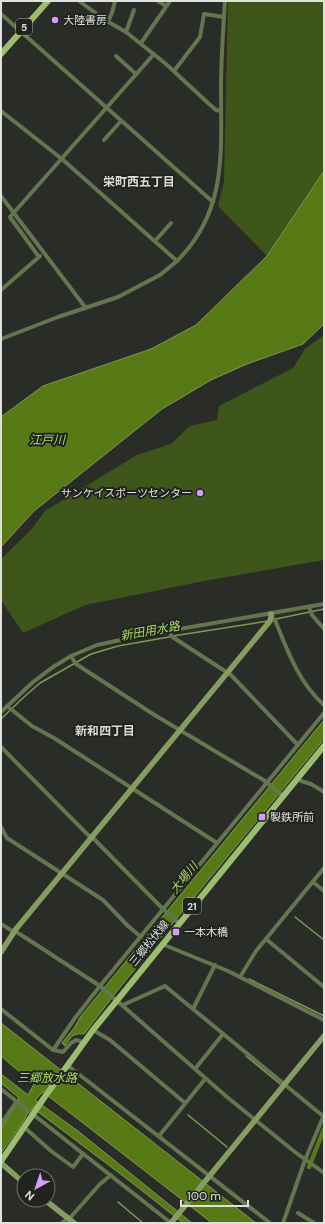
<svg xmlns="http://www.w3.org/2000/svg" width="325" height="1224" font-family="'DM Sans','Noto Sans JP',sans-serif">
	<rect width="100%" height="100%" fill="#2a2d27"/>
	<g fill="#3f561b">
		<path d="M228,1H324V171L267,256L218,206L224,182Z"/>
		<path d="M324,335V560L204,581L85,605L23,633L1,600V559L30,531L45,511L137,455L171,444L190,426L217,420L219,406L293,368L305,349Z"/>
	</g>
	<g fill="#577a16" stroke="#809952">
		<path d="M324,171V324L303,344L247,364L211,380L162,409L34,511L1,547V417L43,386L151,349L196,325L267,256Z"/>
		<path d="M324,720V739L118,990L84,1034C72,1033 71,1037 65,1046L62,1043L74,1028L81,1016Z"/>
		<path d="M1,1023L256,1223H212L43,1092L35,1100L78,1131L192,1223H183L131,1182L33,1108L28,1113L23,1122L1,1153V1129L19,1100L18,1097L1,1083V1074L28,1095L34,1084L1,1056Z"/>
	</g>
	<g fill="none" stroke-linecap="round" stroke-linejoin="round">
		<g stroke="#809952" stroke-width="1.5">
			<path d="M276,619L324,609"/>
			<path d="M173,636L268,621"/>
			<path d="M1,719L24,697L40,683L91,654L118,646L169,637"/>
			<path d="M295,917L324,940"/>
			<path d="M249,979L324,1016"/>
			<path d="M246,1056L280,1084"/>
			<path d="M188,1115L227,1147"/>
			<path d="M118,1202L143,1223"/>
		</g>
		<path stroke="#577a16" stroke-width="4.5" d="M309,1167L324,1129"/>
		<g stroke="#647550" stroke-width="4">
			<path d="M79,1L105,20L126,32L166,64L208,103L216,110L221,111"/>
			<path d="M158,1L166,6"/>
			<path d="M1,14L213,202"/>
			<path d="M108,21L112,13L115,1"/>
			<path d="M126,32L134,10"/>
			<path d="M141,43L170,1"/>
			<path d="M116,56L136,74"/>
			<path d="M174,71L200,37L204,14L224,17"/>
			<path d="M1,111L62,159L177,261L160,275L118,297L58,317L1,339"/>
			<path d="M104,140L121,121"/>
			<path d="M1,196L85,307"/>
			<path d="M155,241L171,223"/>
			<path d="M39,257L10,217L154,54"/>
			<path d="M177,261C227,211 221,154 221,89C221,60 223,31 225,1"/>
			<path d="M1,290L40,256"/>
			<path d="M309,607L312,615L324,629"/>
			<path d="M271,617L275,620C287,650 299,683 324,705"/>
			<path d="M170,630L171,636L231,675L298,745"/>
			<path d="M71,656L76,664L153,714L265,781L283,796"/>
			<path d="M7,706L32,726L54,738L217,843"/>
			<path d="M1,712L33,682L53,667L71,656L97,645L139,636L324,604"/>
			<path d="M1,747L91,838"/>
			<path d="M297,778L301,781L311,784L324,792"/>
			<path d="M1,827L7,838L103,900L128,926L141,937"/>
			<path d="M92,837L163,909L179,923"/>
			<path d="M313,882L324,891"/>
			<path d="M1,924L14,932"/>
			<path d="M15,931L100,986L227,1097L295,1152L324,1173"/>
			<path d="M266,939L324,987"/>
			<path d="M162,944L228,971L324,1020"/>
			<path d="M240,977L256,951L324,868"/>
			<path d="M123,1005L165,986L323,1116"/>
			<path d="M1,1009L53,1050L63,1052L71,1043L76,1040L83,1042"/>
			<path d="M193,1009L215,965"/>
			<path d="M93,1030L110,1040L185,1103"/>
			<path d="M53,1050L75,1018L100,986L324,713"/>
			<path d="M67,1065L270,1223"/>
			<path d="M195,1069L223,1034"/>
			<path d="M1,1089L171,1223"/>
			<path d="M1,1124L17,1101"/>
			<path d="M24,1127L51,1151L73,1167L83,1154"/>
			<path d="M159,1136L205,1079"/>
			<path d="M298,1213L314,1223"/>
			<path d="M69,1219L100,1184L111,1175"/>
			<path d="M62,1223L68,1218"/>
			<path d="M283,1223L305,1160L324,1115"/>
		</g>
		<g stroke="#849e62" stroke-width="5.5">
			<path d="M1,952L16,929L270,621L271,617V614"/>
			<path d="M1,1163L24,1183"/>
			<path d="M45,1200L74,1223"/>
			<path d="M171,1223L324,1036"/>
		</g>
		<g stroke="#9cbd70" stroke-width="6">
			<path d="M1,54L48,1"/>
			<path d="M1,1161L44,1098L93,1030L324,746"/>
		</g>
	</g>
	<g fill="#d19dfe" stroke="#20231e" stroke-width="1.5">
		<circle cx="55" cy="20" r="4"/>
		<circle cx="200" cy="493" r="4"/>
		<rect x="258" y="813" width="8" height="8" rx="2"/>
		<rect x="172" y="928" width="8" height="8" rx="2"/>
	</g>
	<g text-anchor="middle" stroke-width="4" stroke-linejoin="round" paint-order="stroke">
		<g fill="#20231e" stroke="#a6a8a4" stroke-width="1">
			<rect x="16" y="19" width="16" height="16" rx="3"/>
			<rect x="183" y="898" width="18" height="16" rx="3"/>
		</g>
		<g font-size="10" font-weight="bold" fill="#dfe1dd">
			<text x="24" y="31">5</text>
			<text x="192" y="910">21</text>
		</g>
		<g font-size="11" fill="#dfe1dd" stroke="#20231e" text-anchor="start">
			<text x="63" y="24">大陸書房</text>
			<text x="192" y="497" text-anchor="end">サンケイスポーツセンター</text>
			<text x="270" y="821">製鉄所前</text>
			<text x="184" y="936">一本木橋</text>
		</g>
		<g font-size="11" fill="#dfe1dd" stroke="#20231e">
			<text transform="translate(149 943) rotate(-51)" y="4">三郷松伏線</text>
		</g>
		<g font-size="12" font-weight="bold" fill="#d8dbd4" stroke="#20231e">
			<text x="139" y="186">栄町西五丁目</text>
			<text x="105" y="735">新和四丁目</text>
		</g>
		<g font-size="12" font-style="italic" fill="#aadb62" stroke="#20231e">
			<text x="47" y="444">江戸川</text>
			<text transform="translate(150 631) rotate(-10)" y="4">新田用水路</text>
			<text transform="translate(184 878) rotate(-51)" y="4">大場川</text>
			<text x="47" y="1082">三郷放水路</text>
		</g>
	</g>
	<rect width="325" height="1224" fill="none" stroke="#dfe1dd" stroke-width="4"/>
	<g transform="translate(36 1188) rotate(220)"><circle r="19" fill="#20231e" stroke="#6c6f6a"/>
	<path d="M0-3L7 15L0 10L-7 15Z" fill="#d19dfe"/>
	<text y="-6" font-size="11" font-weight="bold" text-anchor="middle" fill="#dfe1dd">N</text>
	</g>
	<path d="M181 1200v6h67v-6" fill="none" stroke="#dfe1dd" stroke-width="2"/>
	<text x="187" y="1200" font-size="12" fill="#dfe1dd" stroke="#20231e" stroke-width="3" paint-order="stroke">100 m</text>
</svg>
